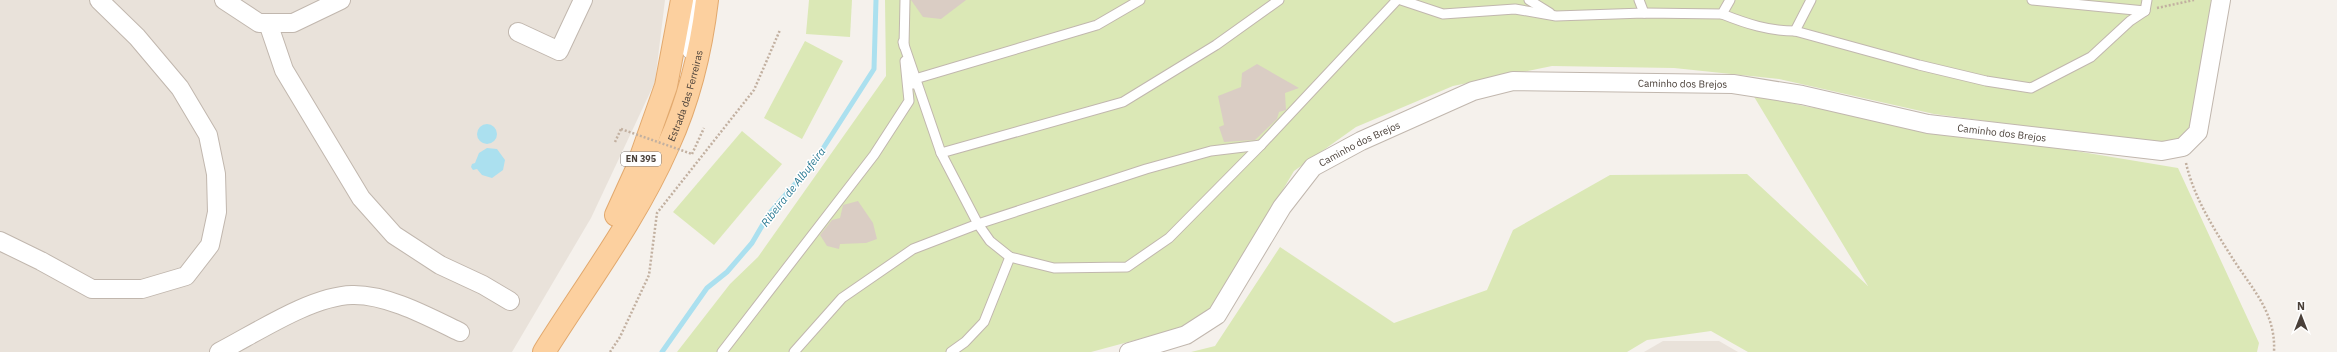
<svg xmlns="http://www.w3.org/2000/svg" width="2337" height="352" font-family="'IBM Plex Sans',sans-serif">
	<rect width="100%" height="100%" fill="#f5f1ec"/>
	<g fill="#e9e2da">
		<path d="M0,0H665L655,82L591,218L512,352H0Z"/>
		<path d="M1663,341H1719L1738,352H1644Z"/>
	</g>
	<g fill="#dbe8b6">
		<path d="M809,0H852L850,37L806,34Z"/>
		<path d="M885,0H2211L2199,128L2185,142L2160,147L2098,136L1934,114L1779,79L1674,68L1552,66L1453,86L1356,127L1294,171L1213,307L1184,327L1091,352H677L730,284L758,257L886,76Z"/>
		<path d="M805,41L843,61L802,139L764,118Z"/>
		<path d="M1753,95L1809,107L2178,168L2259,343L2257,352H1748L1711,331L1647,340L1627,352H1191L1215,346L1280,247L1394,323L1487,290L1513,230L1610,175L1747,174L1868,286Z"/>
		<path d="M742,131L782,164L714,245L673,212Z"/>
	</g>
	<g fill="#abe0ef">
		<circle cx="487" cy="134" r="10"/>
		<path d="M487,148L497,149L505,160L503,170L492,178L482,175L477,169L473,170L471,167L472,164L475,163L479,153Z"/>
	</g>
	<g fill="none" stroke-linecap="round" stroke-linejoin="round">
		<path stroke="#abe0ef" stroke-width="5" d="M662,352L707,288L727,272L752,243L769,214L815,161L874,69L876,0"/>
	</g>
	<g fill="#dacdc4">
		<path d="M911,0H966L941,19L923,17Z"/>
		<path d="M1257,64L1299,88L1285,93L1286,110L1279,112L1277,119L1255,140L1224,142L1219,127L1224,125L1218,96L1241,87L1242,73Z"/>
		<path d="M858,201L873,223L877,239L866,243L840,244L839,249L827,246L820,235L832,220L840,218L843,205Z"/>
	</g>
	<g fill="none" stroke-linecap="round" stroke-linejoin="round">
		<g stroke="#c1b7ae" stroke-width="11">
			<g id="lane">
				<path d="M1401,0L1443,14L1515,9L1556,16L1644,13L1722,14L1730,0"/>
				<path d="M1529,0L1550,13"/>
				<path d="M1639,0L1644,13"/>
				<path d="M2032,0L2145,11"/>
				<path d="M1722,14C1747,24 1769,31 1795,31L1919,65L1986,81L2031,88L2091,57L2130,21L2145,11L2147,0"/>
				<path d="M1795,31L1811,0"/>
				<path d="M903,42L941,153L978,224L990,241L1010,257L1054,268L1127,267L1169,238L1261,145L1397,0"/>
				<path d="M904,46L905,0"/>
				<path d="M913,84L915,79L1097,25L1140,0"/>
				<path d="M941,153L1123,102L1216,45L1279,0"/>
				<path d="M722,352L874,155L909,101L905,61"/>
				<path d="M794,352L842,298L913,249L978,224L1146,169L1211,151L1261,145"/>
				<path d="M951,352L965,342L984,322L1010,257"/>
			</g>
		</g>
		<g stroke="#c1b7ae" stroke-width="20">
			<g id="street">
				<path d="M224,0L259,23H293L341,0"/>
				<path d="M268,23L284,70L361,198L394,235L440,265L483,285L510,301"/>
				<path d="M518,32L559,51L583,0"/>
				<path d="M691,50L696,0"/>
				<path d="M0,241L41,261L92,289H142L186,276L210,245L217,212L216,174L208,135L180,88L137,37L99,0"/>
				<path d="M219,352C256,333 311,296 352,295C387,294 429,317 460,332"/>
				<path id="s1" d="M1129,352L1186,335L1217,315L1282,207L1313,167L1361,141L1473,91L1513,81L1733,84L1802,95L1928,124L2162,151L2183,147L2198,132L2221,0"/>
			</g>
		</g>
		<g stroke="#e2a96e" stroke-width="24">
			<g id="primary">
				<path d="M616,215L636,171L666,86L682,0"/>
				<path id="s2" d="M544,352C586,285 636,219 668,146C689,100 701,51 707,0"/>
			</g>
		</g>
		<g stroke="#c2b0a0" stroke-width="2.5" stroke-dasharray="2 2" stroke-linecap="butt">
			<path d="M2157,8L2194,0"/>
			<path d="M615,142L621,129"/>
			<path d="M692,154L704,128"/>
			<path d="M2186,163C2194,198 2214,229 2233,259C2253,290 2276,313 2274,352"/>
			<path d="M610,352L620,337L649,275L657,213L754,90L780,30"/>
		</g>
		<use href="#lane" stroke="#fff" stroke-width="9"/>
		<use href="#street" stroke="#fff" stroke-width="18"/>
		<use href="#primary" stroke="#fcd09f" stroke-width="22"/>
		<path stroke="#c2b0a0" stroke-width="2.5" stroke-dasharray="2 2" stroke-linecap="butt" d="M621,129L692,154"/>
	</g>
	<g text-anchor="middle" stroke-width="3" stroke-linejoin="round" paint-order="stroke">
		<rect fill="#fff" stroke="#807974" stroke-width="1" x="621" y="152" width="40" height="14" rx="3"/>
		<g font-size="9" font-weight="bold" fill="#4a4039">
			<text x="641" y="162">EN 395</text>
		</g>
		<g font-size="10" fill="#4a4039" stroke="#fff">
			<text dy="4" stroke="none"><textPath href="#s1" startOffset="661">Caminho dos Brejos</textPath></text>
			<text dy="4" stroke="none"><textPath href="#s2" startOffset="294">Estrada das Ferreiras</textPath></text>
			<text dy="4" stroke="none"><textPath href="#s1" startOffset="985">Caminho dos Brejos</textPath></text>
			<text dy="4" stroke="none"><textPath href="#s1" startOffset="325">Caminho dos Brejos</textPath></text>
		</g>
		<g font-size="11" font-style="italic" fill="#2c7b94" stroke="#fff">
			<text transform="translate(793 187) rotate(-52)" y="4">Ribeira de Albufeira</text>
		</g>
	</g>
	<g transform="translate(2301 316)" stroke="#ffffff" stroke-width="3" paint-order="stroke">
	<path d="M0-3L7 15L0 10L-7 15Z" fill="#4a4039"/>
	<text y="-6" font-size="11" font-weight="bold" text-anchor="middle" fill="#4a4039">N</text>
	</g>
</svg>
